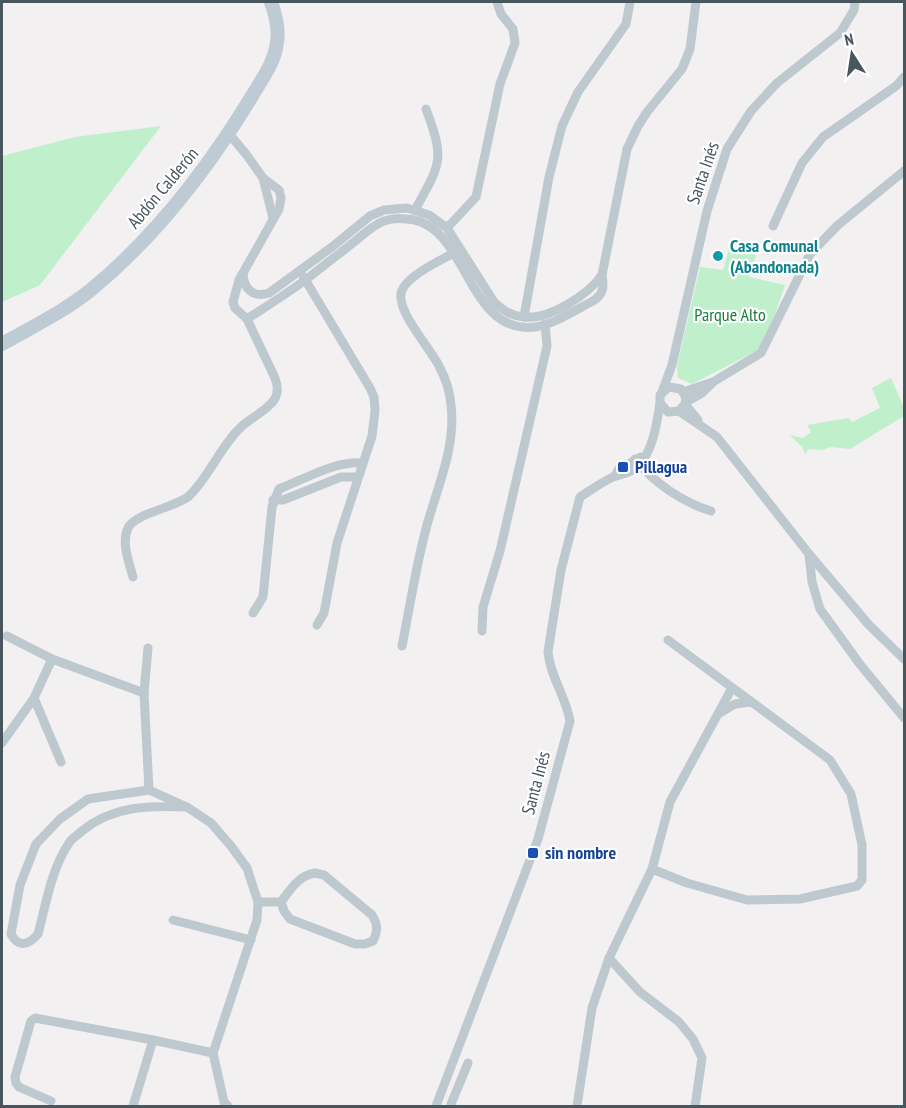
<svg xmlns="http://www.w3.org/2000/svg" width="906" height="1108" font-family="'PT Sans Narrow',sans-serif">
	<rect width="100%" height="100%" fill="#f2f0f0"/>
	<g fill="#bff0cb">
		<path d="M161,126L40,285L2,302V156L75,137Z"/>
		<path d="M729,249L756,255L749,277L785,285L775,314L758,350L692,384L678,378L677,366L700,267L723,270Z"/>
		<path d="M891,378L904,408V416L850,449L831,447L822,450L809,449L805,454L803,448L790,435L803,438L811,432L807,425L849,418L852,422L880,408L872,388Z"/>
	</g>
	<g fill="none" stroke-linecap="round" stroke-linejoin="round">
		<g stroke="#bec9cf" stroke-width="9">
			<path d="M263,178L273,218"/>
			<path d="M415,210C441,163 445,160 426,109"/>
			<path d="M773,226L802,163L823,137L896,86L904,77"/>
			<path d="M447,228L476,197L500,84L515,43L513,29L501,14L497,2"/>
			<path d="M243,274C244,290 254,298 269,293L332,247L370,216L384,210L407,208L429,215L447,228L494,302C503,310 511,316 524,317C549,320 588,295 602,275L627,149L638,126L647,112L682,69L690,49L696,2"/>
			<path d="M303,276L370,388L374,397L375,411L372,436L337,543L324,613L317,625"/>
			<path d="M524,317L549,177L562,126L578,92L626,24L630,2"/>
			<path d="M247,319C267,306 288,293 308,278C323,266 339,254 354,242C364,234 373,225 384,221C392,218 399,218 407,219C469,223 465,335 535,327C555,324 575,310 593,301C604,294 604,286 602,275"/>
			<path d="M662,392L672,365L707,211L727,149L751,111L777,83L840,33L854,10L855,2"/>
			<path d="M683,392L713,382L761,353L810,254L838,225L904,171"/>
			<path d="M686,402L702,393L712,383"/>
			<path d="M685,404L679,411L668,412L660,403V395L669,387L681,389L686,397L685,404L698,420"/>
			<path d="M679,411L717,437L809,554L869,625L904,659"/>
			<path d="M635,459C654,483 682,502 711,511"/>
			<path d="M615,476L618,470L641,457"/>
			<path d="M273,500H283L341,477H358"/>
			<path d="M809,554L812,582L820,609L859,663L904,718"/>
			<path d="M133,577C129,562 121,543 128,528C135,513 175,508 189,496C209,477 219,449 239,429C248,419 267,411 274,400C279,393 278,386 275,378L247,319L235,308L233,302L239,280L279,209L281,198L279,190L263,178L246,154L229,134"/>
			<path d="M253,613L263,597L272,507L279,489C305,479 334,461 363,463"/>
			<path d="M482,631L483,607L500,551L547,346L545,324"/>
			<path d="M7,636L52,659L144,693"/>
			<path d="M402,646C410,606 416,565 427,525C438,485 456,447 451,405C450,392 445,377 439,366C430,348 398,313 401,294C403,277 443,259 458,251"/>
			<path d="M148,648L144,693L149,790"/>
			<path d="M34,698L61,762"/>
			<path d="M720,713L735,704L750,702"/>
			<path d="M2,743L34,698L52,659"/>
			<path d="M187,807C150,805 112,806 82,831C78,835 72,838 69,843C51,870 46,904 38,934C29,945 18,948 11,934L20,885L36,844L60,819L88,799L149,790L187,807L211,823L231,846L247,868L258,902L257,920L213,1053L224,1102L228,1106"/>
			<path d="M652,869L687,883L747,900L800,899L857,886L862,880V845L851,794L830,760L668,640"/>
			<path d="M315,873L324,875L372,915C378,925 378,931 373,941L365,944H355L290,919L284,911L281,902C291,889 298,876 315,873Z"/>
			<path d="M258,902H281"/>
			<path d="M173,920L251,940"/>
			<path d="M609,958L640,992L679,1022L693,1039L702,1058L695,1106"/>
			<path d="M51,1101L19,1087L16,1083L15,1077L31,1021L35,1018L153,1040L213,1053"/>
			<path d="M133,1106L153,1040"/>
			<path d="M436,1106L538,839L570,721C566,697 550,676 548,652L561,570L580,497C591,490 602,482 613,477C622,473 630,474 638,466C653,451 657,423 660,403"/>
			<path d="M452,1106L451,1104L468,1063"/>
			<path d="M577,1106L592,1008L609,958L652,869L670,802L732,688"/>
		</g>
		<path stroke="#becbd4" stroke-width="14" d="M2,344C32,327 65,311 92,289C156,236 209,167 252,96C262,79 275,62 277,42C279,30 275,13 271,2"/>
	</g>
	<circle fill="#0f9aa8" stroke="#fff" stroke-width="2" cx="718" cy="256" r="6"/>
	<g fill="#1a4fb4" stroke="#fff" stroke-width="2">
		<rect x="617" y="461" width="12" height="12" rx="3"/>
		<rect x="527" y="847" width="12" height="12" rx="3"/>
	</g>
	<g text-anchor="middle" stroke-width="4.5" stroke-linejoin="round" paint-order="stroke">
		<g font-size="18" fill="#48565e" stroke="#fff">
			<text transform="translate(703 173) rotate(-71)" y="6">Santa Inés</text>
			<text transform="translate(163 188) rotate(-50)" y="6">Abdón Calderón</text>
			<text transform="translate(536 783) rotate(-75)" y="6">Santa Inés</text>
		</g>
		<g font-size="18" font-weight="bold" fill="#0d838f" stroke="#fff" text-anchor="start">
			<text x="730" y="252">Casa Comunal<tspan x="730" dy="21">(Abandonada)</tspan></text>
		</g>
		<g font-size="18" fill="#17803e" stroke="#fff">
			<text x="730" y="321">Parque Alto</text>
		</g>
		<g font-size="18" font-weight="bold" fill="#164399" stroke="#fff" text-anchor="start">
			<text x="635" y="473">Pillagua</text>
			<text x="545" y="859">sin nombre</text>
		</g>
	</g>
	<rect width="906" height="1108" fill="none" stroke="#48565e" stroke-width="6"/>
	<g transform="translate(852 54) rotate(348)" stroke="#ffffff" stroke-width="4.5" paint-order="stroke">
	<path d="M0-4.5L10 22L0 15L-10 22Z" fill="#48565e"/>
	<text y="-9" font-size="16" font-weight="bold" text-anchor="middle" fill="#48565e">N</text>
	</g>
</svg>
